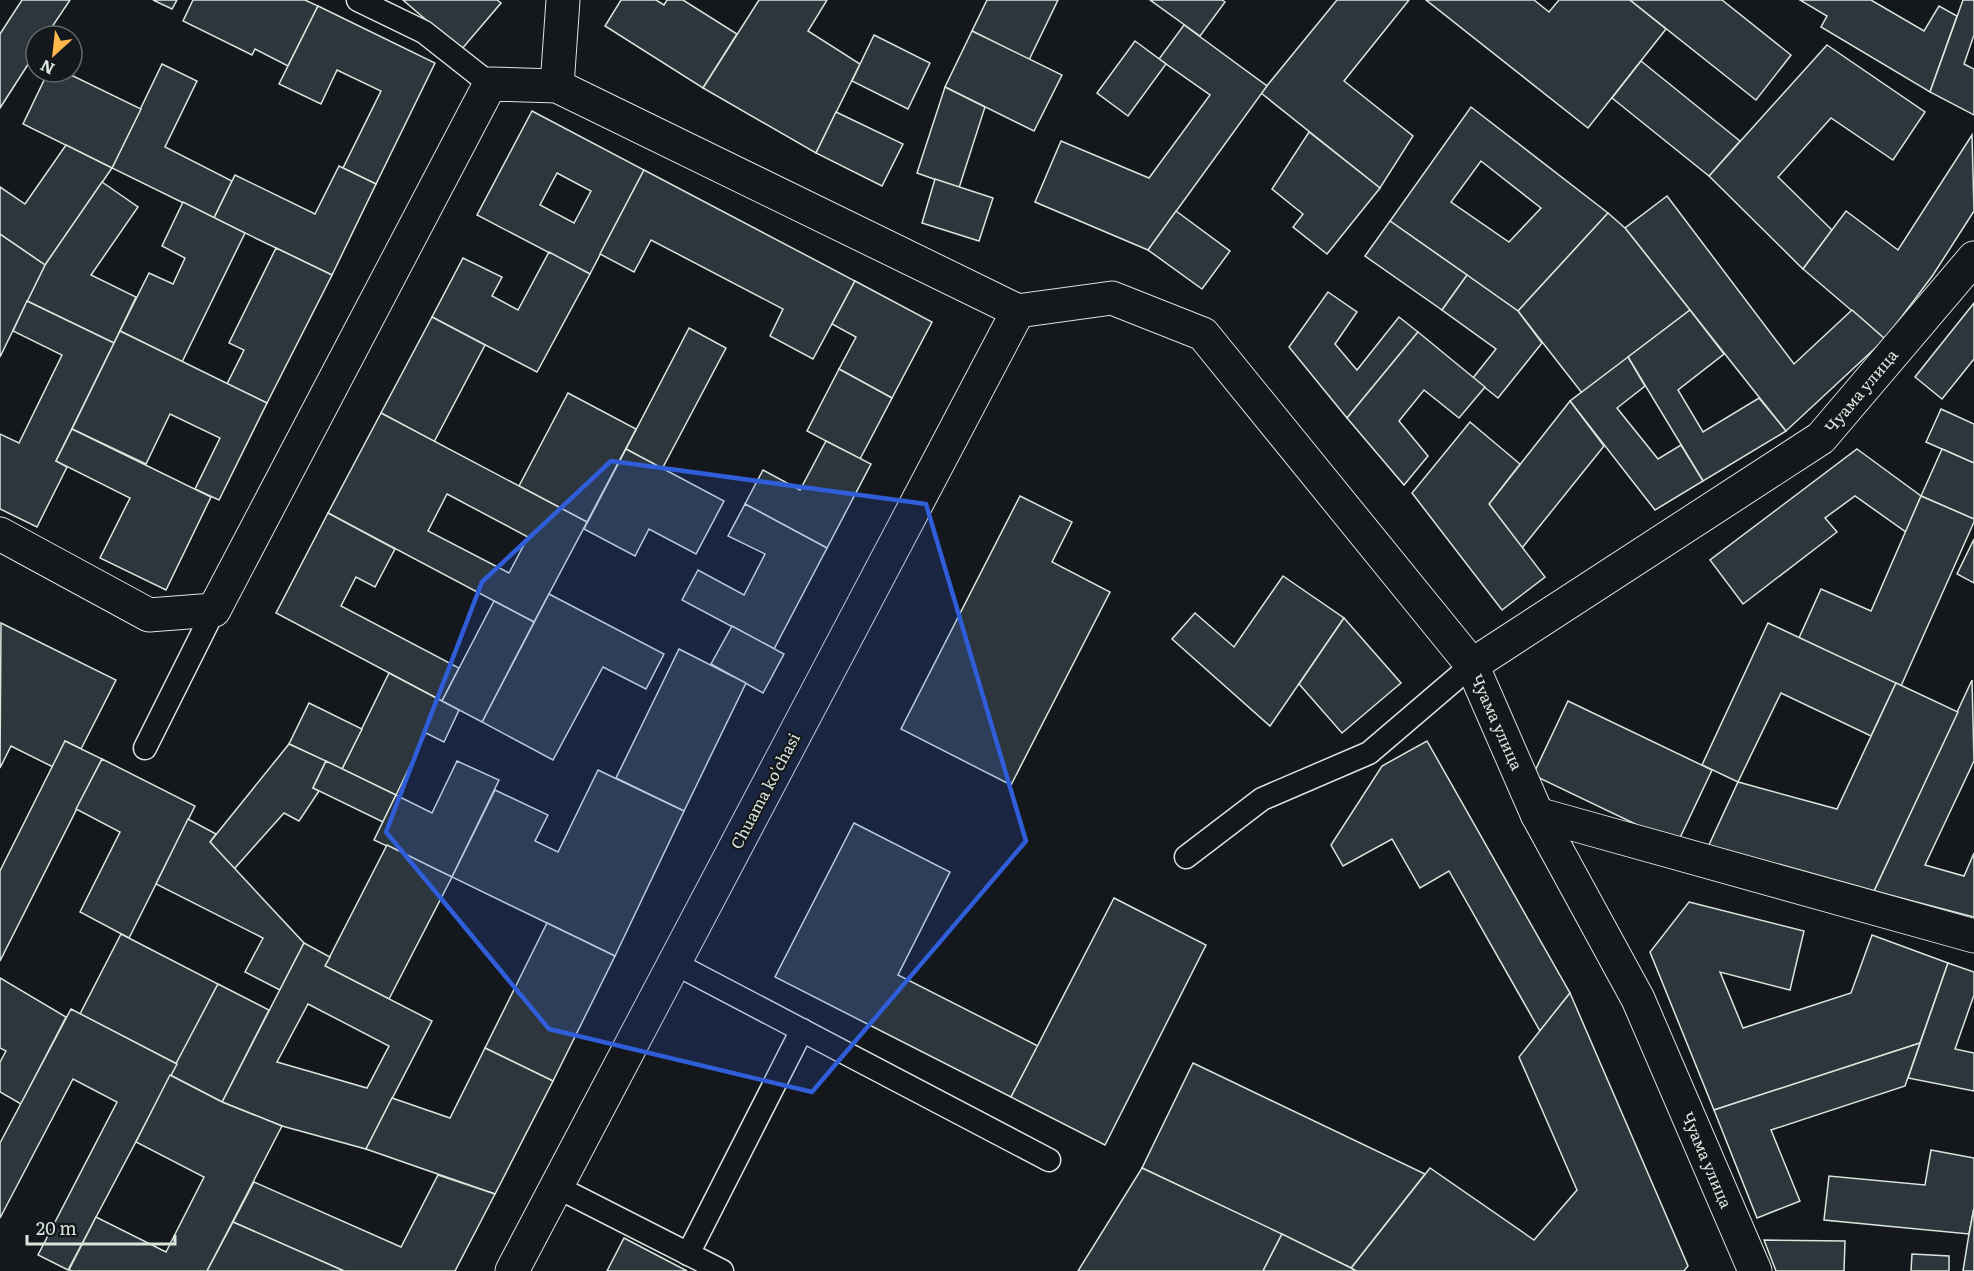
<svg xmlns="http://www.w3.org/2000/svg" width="1974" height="1271" font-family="Literata,serif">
	<rect width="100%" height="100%" fill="#14181c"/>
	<g fill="#2c363c" stroke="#d8e6dc" stroke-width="1.5" fill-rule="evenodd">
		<path d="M22,0H70L46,36H36V52L0,108V34Z"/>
		<path d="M153,0H177L172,9Z"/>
		<path d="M193,0H305L318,6L288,66L255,49L252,55L183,21Z"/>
		<path d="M403,0H497L501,3L461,50Z"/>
		<path d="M621,0H656L664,5L667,0H683L737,34L703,88L605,26Z"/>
		<path d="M759,0H827L808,31L860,64L816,153L703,88Z"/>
		<path d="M987,0H1058L1029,60L972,31Z"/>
		<path d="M1150,0H1222L1225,2L1200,36Z"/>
		<path d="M1337,0H1409L1344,81L1413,136L1380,188L1261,93Z"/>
		<path d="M1426,0H1534L1549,12L1559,0H1630L1666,29L1588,128Z"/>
		<path d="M1630,0H1722L1791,55L1756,100Z"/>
		<path d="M1800,0H1871L1924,31L1939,6L1957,16L1930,92L1821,27L1827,16Z"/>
		<path d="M1963,0H1974V35L1964,64L1974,69V115L1930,92Z"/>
		<path d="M318,6L435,63L376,184L343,168L381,91L337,70L321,104L279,84Z"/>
		<path d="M1184,25L1267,86L1148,250L1035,202L1061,141L1149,178L1210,95L1159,59Z"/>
		<path d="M972,31L1062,75L1034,131L945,87Z"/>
		<path d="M874,35L930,63L908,109L852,81Z"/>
		<path d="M1135,41L1166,64L1128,116L1097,93Z"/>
		<path d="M1827,45L1925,112L1893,160L1831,118L1778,177L1832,230L1803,269L1709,176Z"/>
		<path d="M1641,61L1740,141L1709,176L1612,98Z"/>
		<path d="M162,64L197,81L165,147L232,181L214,218L112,168Z"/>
		<path d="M48,72H65L141,109L112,168L23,124Z"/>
		<path d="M945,87L985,107L959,188L917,173Z"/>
		<path d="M1471,107L1608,213L1518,311L1390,221ZM1481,161L1541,208L1509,242L1451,202Z"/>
		<path d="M532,111L644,170L590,274L477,215ZM557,173L591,191L574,223L540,205Z"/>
		<path d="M836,112L903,144L882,186L816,153Z"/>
		<path d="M1309,132L1380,188L1327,254L1293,227L1303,214L1272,189Z"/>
		<path d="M1972,135L1974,211L1933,275L1885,339L1803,269L1846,211L1898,250Z"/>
		<path d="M66,145L112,168L45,265L0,234V187L25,204Z"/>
		<path d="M339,166L376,184L332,275L214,218L235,175L315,214Z"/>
		<path d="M644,170L855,281L813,359L770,336L783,309L651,240L634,272L600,254Z"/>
		<path d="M935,179L993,198L979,241L922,223Z"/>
		<path d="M102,182L138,207L91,275L136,297L114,343L27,301L45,265Z"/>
		<path d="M1667,196L1794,364L1852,310L1885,339L1786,431L1625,228Z"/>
		<path d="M183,202L245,233L182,362L120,331L149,273L173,284L185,258L162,246Z"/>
		<path d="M1176,211L1230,251L1202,289L1148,250Z"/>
		<path d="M1608,213L1625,228L1690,310L1582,393L1518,311Z"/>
		<path d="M1390,221L1467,275L1442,310L1365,256Z"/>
		<path d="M0,234L45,265L0,357Z"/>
		<path d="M276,248L332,275L267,403L227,384L244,350L229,343Z"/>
		<path d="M549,252L590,274L537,372L432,317L463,258L502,277L492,296L518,310Z"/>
		<path d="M1467,275L1518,311L1542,343L1498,398L1473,378L1496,349L1442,310Z"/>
		<path d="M855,281L932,322L892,398L839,369L856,337L832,324Z"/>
		<path d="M1328,292L1357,312L1335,344L1357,370L1399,317L1418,332L1347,418L1289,347Z"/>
		<path d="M27,301L114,343L56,461L67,467L37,527L0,509V434L19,443L62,355L13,331Z"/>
		<path d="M1974,303V359L1942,399L1915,377Z"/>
		<path d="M1690,310L1724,354L1678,390L1703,432L1759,398L1786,431L1703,481L1628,357Z"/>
		<path d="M432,317L485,345L434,442L381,413Z"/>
		<path d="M689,328L726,348L662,469L626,449Z"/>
		<path d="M120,331L267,403L219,500L195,489L220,438L170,414L146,464L72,429Z"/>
		<path d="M1418,332L1485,387L1459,418L1424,390L1399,421L1428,456L1404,485L1347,418Z"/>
		<path d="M1628,357L1645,386L1617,408L1658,459L1681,445L1703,481L1655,510L1570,401Z"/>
		<path d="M839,369L892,398L860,459L807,431Z"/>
		<path d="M568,393L636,429L587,522L519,486Z"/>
		<path d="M1570,401L1604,446L1522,548L1489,504Z"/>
		<path d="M1941,409L1974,424V463L1926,442Z"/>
		<path d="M381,413L587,522L534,622L328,513ZM447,494L528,537L509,573L428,531Z"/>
		<path d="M1470,422L1520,464L1489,504L1545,577L1502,610L1412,493Z"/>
		<path d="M72,429L211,497L166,590L100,558L130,498L56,461Z"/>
		<path d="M826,441L871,464L827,548L745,504L763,470L800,490Z"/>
		<path d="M626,449L724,501L696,554L649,529L635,556L584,529Z"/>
		<path d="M1857,449L1921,496L1906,532L1855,496L1825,518L1837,532L1743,604L1710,560Z"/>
		<path d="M1942,449L1974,463V519L1921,496Z"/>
		<path d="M1020,496L1072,522L1052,562L1110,592L1011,785L901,729Z"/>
		<path d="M1921,496L1974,519V522L1901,686L1799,638L1821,589L1871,611Z"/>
		<path d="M745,504L827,548L774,649L682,600L698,570L744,595L765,554L728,536Z"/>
		<path d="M328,513L395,549L375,587L356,577L341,606L459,668L442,701L276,613Z"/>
		<path d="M1974,539V583L1957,574Z"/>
		<path d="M1283,576L1344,618L1270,726L1172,639L1195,613L1234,647Z"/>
		<path d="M549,594L664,654L646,689L603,667L553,760L482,722Z"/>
		<path d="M494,601L534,622L482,722L442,701Z"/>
		<path d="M1344,618L1401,683L1342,733L1299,684Z"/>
		<path d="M1,623L116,680L81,749L65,741L53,767L11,746L0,768Z"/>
		<path d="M1768,623L1896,683L1871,736L1781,693L1738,782L1702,765Z"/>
		<path d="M732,626L784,654L763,693L711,664Z"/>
		<path d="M679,649L746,683L684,811L616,778Z"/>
		<path d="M389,673L459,710L444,742L426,733L396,795L342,769Z"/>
		<path d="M1972,680L1974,761L1925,865L1964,876L1974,853V917L1874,891Z"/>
		<path d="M1896,683L1958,712L1874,891L1708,847L1738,782L1837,809Z"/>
		<path d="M1568,701L1712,770L1677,844L1533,775Z"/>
		<path d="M309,703L362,729L342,769L289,744Z"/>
		<path d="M65,741L102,759L0,961V871Z"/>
		<path d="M1427,741L1570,993L1540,1031L1449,871L1420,888L1392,839L1343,866L1331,845L1382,766Z"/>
		<path d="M289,744L326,761L313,788L319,791L299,821L284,813L234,869L210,842Z"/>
		<path d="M102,759L195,806L129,938L80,912L120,832L76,809Z"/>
		<path d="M326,761L396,795L383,822L313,788Z"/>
		<path d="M457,761L499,780L452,877L374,840L396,795L432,813Z"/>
		<path d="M598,770L684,811L615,956L452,877L495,790L548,815L535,841L558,852Z"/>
		<path d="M188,819L216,834L210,842L304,943L280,990L245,972L263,938L156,884Z"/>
		<path d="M854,823L950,872L898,975L1038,1046L1011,1097L775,977Z"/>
		<path d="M387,845L452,877L389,999L325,966Z"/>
		<path d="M1114,898L1206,945L1105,1145L1011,1097Z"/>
		<path d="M1689,902L1804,931L1790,990L1720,972L1743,1028L1851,993L1872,935L1948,963L1920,1043L1714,1110L1650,952Z"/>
		<path d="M547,923L615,956L553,1081L485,1048Z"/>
		<path d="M121,934L218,984L177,1064L80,1014Z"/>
		<path d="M304,943L330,957L325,966L432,1021L366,1149L282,1126L222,1102ZM308,1004L389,1046L367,1088L277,1062Z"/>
		<path d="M1948,963L1974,972V995L1955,1049L1974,1053V1091L1908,1078Z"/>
		<path d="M0,978L66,1017L21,1104L0,1092V1062L6,1051L0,1048Z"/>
		<path d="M218,984L269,1010L222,1102L170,1075Z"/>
		<path d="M1570,993L1688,1266L1684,1271H1356L1351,1268L1430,1168L1534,1240L1577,1190L1519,1057Z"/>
		<path d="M71,1009L177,1064L68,1270L38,1255L117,1102L73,1079L0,1218V1143Z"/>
		<path d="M1920,1043L1905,1086L1771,1130L1800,1201L1757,1218L1714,1110Z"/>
		<path d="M485,1048L553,1081L495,1194L366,1149L392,1098L450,1118Z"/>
		<path d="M1193,1063L1425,1174L1351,1268L1142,1168Z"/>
		<path d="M170,1075L222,1102L282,1126L207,1271H72L69,1270L96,1217L166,1252L204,1177L136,1142Z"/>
		<path d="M1931,1150L1974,1158V1208L1969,1234L1824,1220L1829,1176L1925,1185Z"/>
		<path d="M1142,1168L1282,1234L1263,1271H1078Z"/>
		<path d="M438,1175L495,1194L455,1271H344L233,1222L254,1182L401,1247Z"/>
		<path d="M1974,1208V1271H1963L1969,1234Z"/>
		<path d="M233,1222L344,1271H207Z"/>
		<path d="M1282,1234L1351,1268L1356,1271H1263Z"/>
		<path d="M624,1238L687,1271H607Z"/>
		<path d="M1764,1240L1845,1241L1844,1271H1776Z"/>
		<path d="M1912,1254L1949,1256V1271H1911Z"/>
	</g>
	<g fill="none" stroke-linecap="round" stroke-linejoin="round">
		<g stroke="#d8e6dc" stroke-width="25">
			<g id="service">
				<path d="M358,0L424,32L490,84"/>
				<path d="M145,748L214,610"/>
				<path d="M1186,857L1262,799L1369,753L1472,665"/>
				<path d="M674,963L1049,1160"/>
				<path d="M557,1187L722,1271"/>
				<path d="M688,1254L802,1030"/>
			</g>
		</g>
		<g stroke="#d8e6dc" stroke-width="35">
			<g id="minor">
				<path d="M557,86L563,0"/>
				<path d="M0,534L149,615L214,610L490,84L557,86L1018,311L1112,298L1203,334L1472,665"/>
				<path d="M1537,814L1974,936"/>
				<path d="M512,1271L1018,311"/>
				<path d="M1755,1271L1638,999L1537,814L1472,665L1821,438L1974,258"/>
			</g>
		</g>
		<use href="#service" stroke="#14181c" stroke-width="22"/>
		<use href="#minor" stroke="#14181c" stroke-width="33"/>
	</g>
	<path fill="#305dd8" fill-opacity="0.2" stroke="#305dd8" stroke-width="4.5" stroke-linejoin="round" d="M611,461L926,504L1026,841L812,1092L549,1029L386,832L482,582Z"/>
	<g text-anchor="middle" stroke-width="4.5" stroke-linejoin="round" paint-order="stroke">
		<g font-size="16" fill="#d8e6dc" stroke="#14181c">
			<text transform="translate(1861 391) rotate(-50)" y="6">Чуама улица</text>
			<text transform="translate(1497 722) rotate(66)" y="6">Чуама улица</text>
			<text transform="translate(765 791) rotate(-62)" y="6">Chuama ko'chasi</text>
			<text transform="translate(1707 1160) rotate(67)" y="6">Чуама улица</text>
		</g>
	</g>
	<g transform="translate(54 54) rotate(207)"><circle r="28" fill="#14181c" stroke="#626a69" stroke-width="1.5"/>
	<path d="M0-4.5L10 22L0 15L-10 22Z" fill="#ffb74d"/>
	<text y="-9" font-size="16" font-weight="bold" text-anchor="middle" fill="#d8e6dc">N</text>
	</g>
	<path d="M27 1235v9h148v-9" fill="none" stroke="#d8e6dc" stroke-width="3"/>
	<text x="36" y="1235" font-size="18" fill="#d8e6dc" stroke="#14181c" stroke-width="4.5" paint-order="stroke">20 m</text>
</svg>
